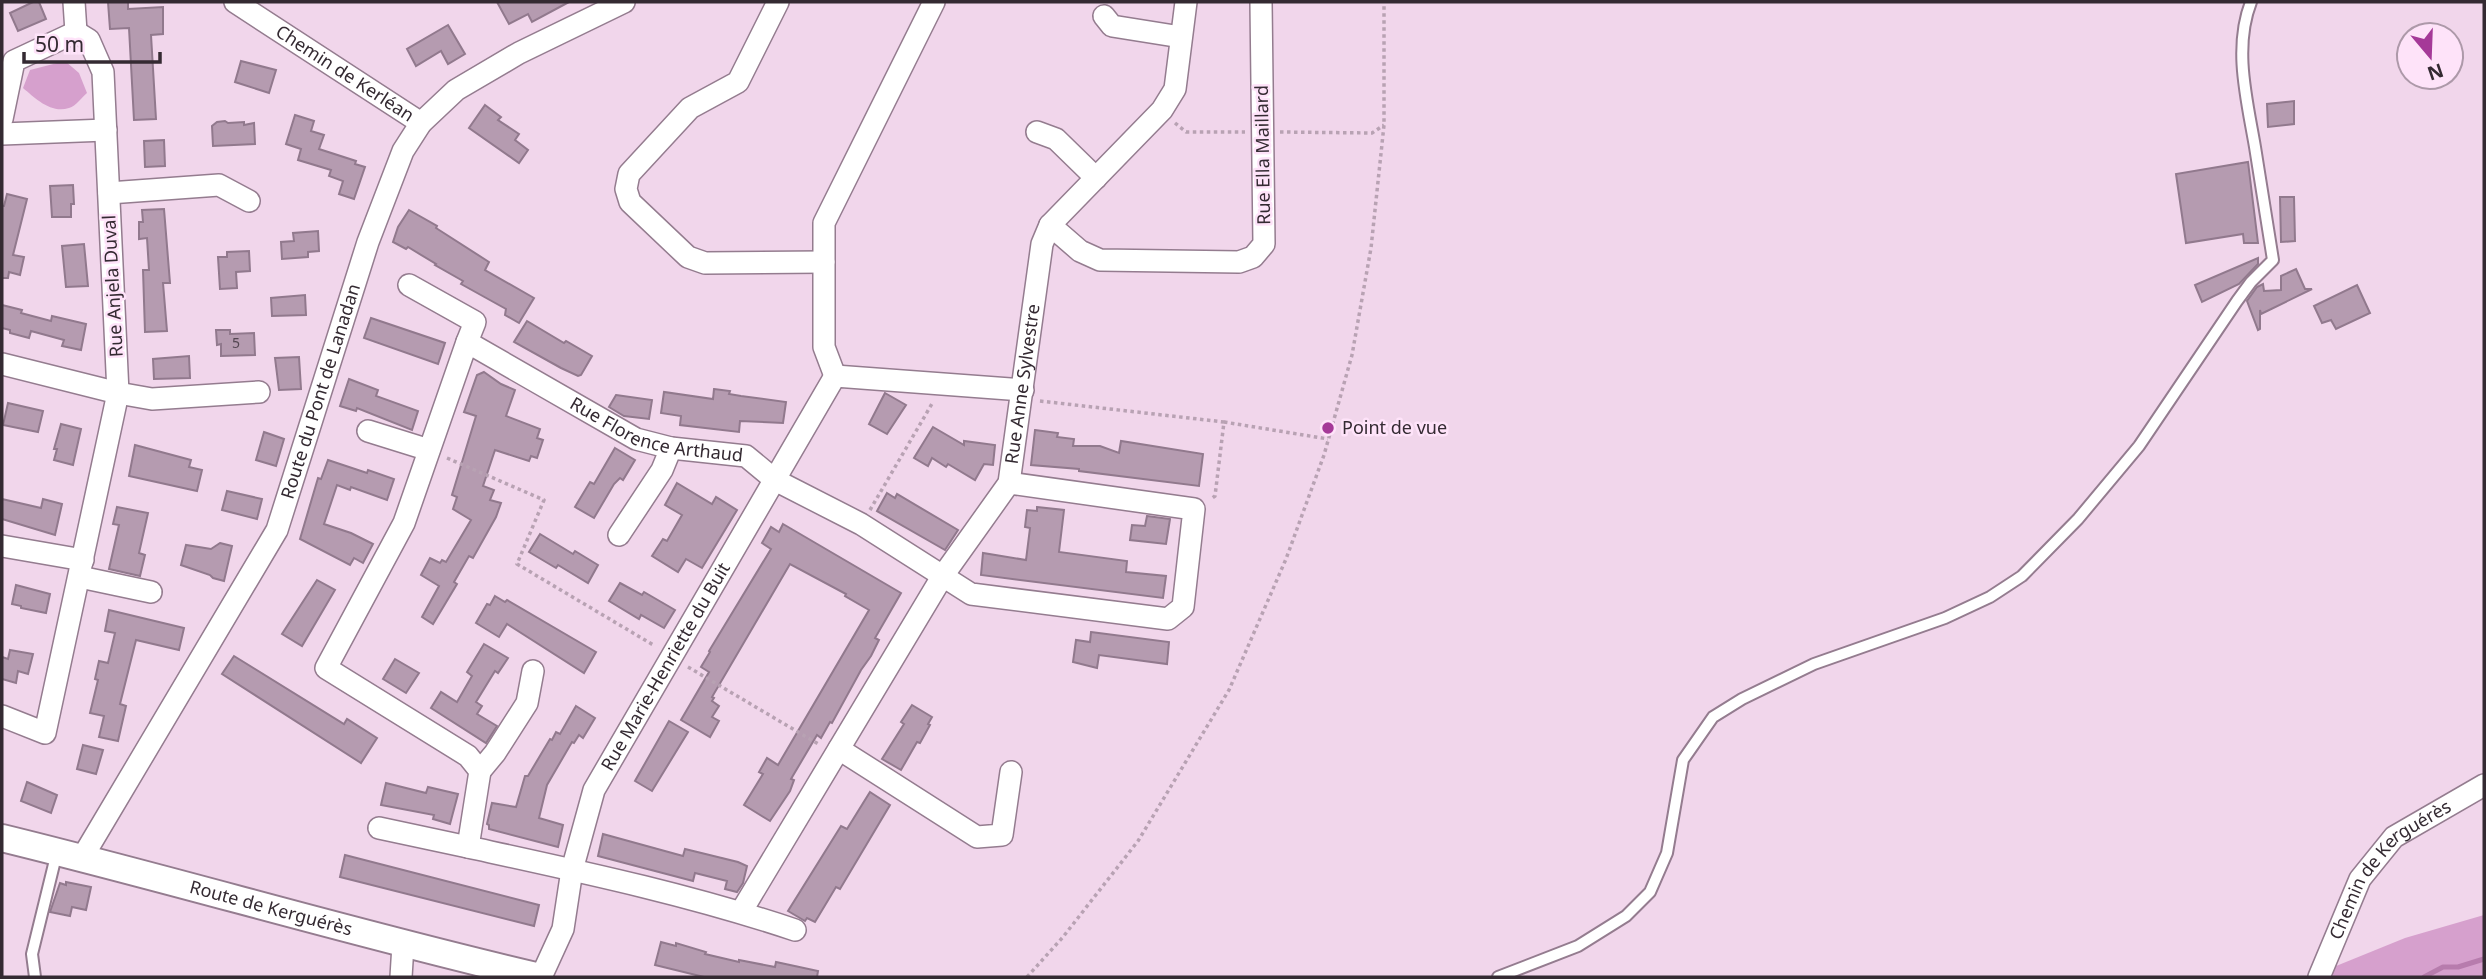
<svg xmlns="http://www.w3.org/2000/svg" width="2486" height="979" font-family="'Noto Sans',sans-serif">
	<rect width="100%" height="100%" fill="#f1d6eb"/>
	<g fill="#d6a0cd">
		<path d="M65,61L79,73L87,93C82,97 76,106 69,108C51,114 35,98 23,88L30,70Z"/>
		<path d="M2484,915V977H2309L2405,938Z"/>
	</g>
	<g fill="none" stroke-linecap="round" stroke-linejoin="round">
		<path stroke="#b77cad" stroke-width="5" d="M2424,977L2443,967H2458L2484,959"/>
	</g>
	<g fill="#b59bb0" stroke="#91798d" stroke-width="2">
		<path d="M33,2H39L46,19L18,31L10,13Z"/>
		<path d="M108,2H128V9L163,7V34L151,35L156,119L134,120L129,28L110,29Z"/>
		<path d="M497,2H569L532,22L528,14L509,24Z"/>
		<path d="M448,25L465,54L448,64L441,51L416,66L407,49Z"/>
		<path d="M241,61L276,70L269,93L235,82Z"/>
		<path d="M2294,101V124L2268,127L2267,104Z"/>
		<path d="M485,105L501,117L498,120L519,134L515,140L528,150L519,163L469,128Z"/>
		<path d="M295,115L314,121L311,131L324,135L319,149L356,161L355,164L365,167L354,199L339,194L343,181L329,176L331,170L298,160L301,149L286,144Z"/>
		<path d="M225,121L228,123L244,122V125L254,123L255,144L213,146L212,126L217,122Z"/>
		<path d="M164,140L165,166L145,167L144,141Z"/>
		<path d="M2248,162L2258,243H2244L2243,234L2186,243L2176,174Z"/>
		<path d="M73,185L74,204H71V217H52L50,186Z"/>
		<path d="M7,194L27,199L13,255L24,257L20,275L9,272L8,278H2V206H4Z"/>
		<path d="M2280,197H2294L2295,241L2281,242Z"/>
		<path d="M164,209L170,283H163L167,331L145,332L143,270H149L147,238L139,239V222H143L142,210Z"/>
		<path d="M409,210L437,226L436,228L489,262L485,270L534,298L519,323L505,315L506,309L461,284L463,281L435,265L436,264L408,247L406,249L393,242L398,227Z"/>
		<path d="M318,231L319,251L308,252V257L282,259L281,242L294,241L293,233Z"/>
		<path d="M84,244L88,286L66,287L62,246Z"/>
		<path d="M249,251L250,271L236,272L237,288L220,289L218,257H227V252Z"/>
		<path d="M2258,258V264L2239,284L2202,302L2195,285Z"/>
		<path d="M2296,269L2305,289H2312L2261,314L2260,310V329L2258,330L2247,301L2257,287L2263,284L2264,291L2281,290V276Z"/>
		<path d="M2357,285L2370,313L2336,329L2331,320L2322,323L2314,306Z"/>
		<path d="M305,295L306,315L272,316L271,298Z"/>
		<path d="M2,305L22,310L21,313L51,321L52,316L86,324L81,350L62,346L64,340L31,331L29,338L10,333V330L2,328Z"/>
		<path d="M371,318L445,343L438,364L364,338Z"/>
		<path d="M527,321L564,343L566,341L592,356L581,375L578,376L561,368L514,342Z"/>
		<path d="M216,330H230V334L254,333L255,355L221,356V344L217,345Z"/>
		<path d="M189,356L190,378L154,379L153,359Z"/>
		<path d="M299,357L301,389L279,390L275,358Z"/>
		<path d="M484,372L501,384L515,390L506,416L540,429L537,438L543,440L537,458L531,456L529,461L495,450L483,486L494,490L490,500L501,503L496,517L473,558L469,556L454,582L457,584L433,624L422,617L439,586L421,575L430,558L440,563L442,560L446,562L471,520L453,509L457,497L452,495L476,416L464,412L477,375Z"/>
		<path d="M349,379L378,390L376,396L418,411L412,430L357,408L356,411L340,406Z"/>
		<path d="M714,389L730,391L729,394L741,396L786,402L783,423L740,421L739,432L680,425L681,416L661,413L664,392L713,399Z"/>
		<path d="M885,393L906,405L887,434L869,424Z"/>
		<path d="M616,395L652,400L649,419L624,416L609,407Z"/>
		<path d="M8,403L43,411L38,432L3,425Z"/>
		<path d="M61,424L81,429L73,465L54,460L57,449H54Z"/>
		<path d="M933,427L964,445V441L995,445L993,465L984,464L975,480L948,464L946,467L932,458L928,466L914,458Z"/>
		<path d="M1035,430L1058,433L1057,437L1074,439L1073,446H1100L1119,453L1121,441L1203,454L1199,486L1079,471V469L1031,465Z"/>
		<path d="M264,432L284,439L276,466L256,460Z"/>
		<path d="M135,445L191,460L189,467L202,470L197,491L129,476Z"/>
		<path d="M615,448L635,460L623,480L620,478L614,484L594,518L575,507L590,482L594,484Z"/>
		<path d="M328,460L367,473L368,470L394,479L387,500L351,487L350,490L337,485L324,524L351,533L373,544L363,563L354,558L350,565L300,539L318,478L321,479Z"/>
		<path d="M677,483L712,504L716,497L737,510L702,568L686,559L678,572L652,556L663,539L667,541L682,515L665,505Z"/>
		<path d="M227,491L262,499L257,519L222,510Z"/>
		<path d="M887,493L895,498L897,494L958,530L945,550L877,511Z"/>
		<path d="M2,499L41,508L43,499L62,504L55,535L2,519Z"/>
		<path d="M117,507L148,513L139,553L145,555L140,576L109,569L119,525L113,524Z"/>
		<path d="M1037,507L1064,510L1059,552L1127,561L1126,572L1166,576L1163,598L981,575L983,553L1026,560L1030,528L1025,527L1027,510L1037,511Z"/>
		<path d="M1147,516L1170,519L1166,544L1130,540L1132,525L1145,526Z"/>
		<path d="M783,524L901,593L875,638L879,640L871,656L861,670L832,723L830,722L821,738L817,735L791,779L794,780L790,791L770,821L744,805L763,774L759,772L767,758L778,765L869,610L845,596L846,594L790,564L712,697L714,698L712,701L719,706L712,717L719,721L710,737L681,720L709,672L701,667L710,652L709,651L771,549L762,543L771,527L779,532Z"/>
		<path d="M540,534L573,554L575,551L598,565L588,583L558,565L556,568L529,552Z"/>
		<path d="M220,543L232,546L224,581L213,578L210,575L181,565L186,545L211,549Z"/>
		<path d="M317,580L335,590L302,646L282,634Z"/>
		<path d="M620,583L642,595L644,592L675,610L664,628L641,615L639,619L609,601Z"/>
		<path d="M16,585L50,594L46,613L21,608V606L12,604Z"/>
		<path d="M495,596L505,602L507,600L596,652L584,673L507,624L499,637L476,623L487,604L490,605Z"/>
		<path d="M109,610L184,628L179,650L136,640L120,704L126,706L118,741L99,737L104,716L90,713L98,680L95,679L99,661L108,663L115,633L105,631Z"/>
		<path d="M1091,632L1169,642L1167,664L1099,655L1097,668L1073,662L1076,640L1090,642Z"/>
		<path d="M484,644L508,658L498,673L495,671L476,702L482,706L477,714L497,726L486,743L431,708L441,692L457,702L472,676L467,672Z"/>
		<path d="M10,650L33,654L28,674L18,671L16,683L2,679V657L8,659Z"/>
		<path d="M234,656L344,724L347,719L377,738L361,763L222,674Z"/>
		<path d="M395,659L419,673L406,693L383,679Z"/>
		<path d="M912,705L932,717L928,724L930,725L920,743L917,742L901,770L882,759L904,724L901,722Z"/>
		<path d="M576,706L595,718L583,738L579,735L574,743L572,742L547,785L539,818L563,825L558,847L489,829V825L487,824L492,803L516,807L525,776H528L550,739L552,740L556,732L560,734Z"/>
		<path d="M669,721L688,732L652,791L635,781Z"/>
		<path d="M83,745L103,750L96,774L77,769Z"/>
		<path d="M27,782L57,795L51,813L21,801Z"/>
		<path d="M386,783L426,793L428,787L458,794L450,824L433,819L434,815L381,805Z"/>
		<path d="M870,792L890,805L840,889L836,887L815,922L807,918L805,921L788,911L841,826L847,829Z"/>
		<path d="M603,834L683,856L685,849L738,862L747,866L743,883L737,892L725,889L727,881L695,873L693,881L598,856Z"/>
		<path d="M345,855L539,905L534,926L340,877Z"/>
		<path d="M66,882L91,887L86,910L72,907L70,916L50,912L60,883L66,885Z"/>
		<path d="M661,942L676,946V943L706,952L705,954L739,962V960L775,967L776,962L818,971L817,977H704L655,965Z"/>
	</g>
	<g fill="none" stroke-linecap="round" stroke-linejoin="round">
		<g stroke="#947c8f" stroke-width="14">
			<g id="service">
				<path d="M35,977L32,954L57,852"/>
				<path d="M1498,977L1578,946L1626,916L1650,892L1667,853L1683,760L1713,717L1742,699L1814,664L1945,618L1990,597L2022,576L2078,519L2139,446L2237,301L2251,282L2273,260C2267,223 2261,185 2255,147C2247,100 2233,48 2251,2"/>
			</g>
		</g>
		<g stroke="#947c8f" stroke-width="24">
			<g id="minor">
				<path d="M74,2L76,32"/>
				<path id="s1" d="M235,2L421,123"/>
				<path d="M778,2L738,82L690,108L629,174L626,189L630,202L688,257L705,263L824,262"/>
				<path d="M1104,16L1112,26L1181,37"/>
				<path d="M2,119L14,61L76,32"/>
				<path d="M1037,132L1056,139L1096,178"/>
				<path d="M2,134L106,130"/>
				<path d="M109,193L219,185L249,201"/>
				<path d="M1050,225L1080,251L1100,260L1239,262L1253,257L1264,244L1261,2"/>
				<path d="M409,285L475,322L467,342"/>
				<path d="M2,364L118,393L152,399L259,392"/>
				<path d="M835,376L824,347V223L934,2"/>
				<path d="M368,431L429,450"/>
				<path d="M619,535L662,470L671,448"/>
				<path d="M2,546L83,560"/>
				<path d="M80,577L151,592"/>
				<path d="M2,716L45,733L118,393L103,72L89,40L76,32"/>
				<path d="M839,749L977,837L1002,835L1011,772"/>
				<path d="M480,771L495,753L527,703L533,671"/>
				<path d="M379,828L468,847"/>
				<path id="s2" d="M82,858L277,530L368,242L403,151L421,123L456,90L519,53L624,2"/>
				<path id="s3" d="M741,912L942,577L1009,483L1042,244L1050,225L1162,110L1175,89L1186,2"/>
				<path id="s4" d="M795,930C688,894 578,871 468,847L480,771L468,756L326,668L404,523L467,342L636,439L671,448L746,456L775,480L861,524L971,594L1168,619L1183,607L1194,509L1009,483"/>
				<path d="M401,977L403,945"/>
				<path id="s5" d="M541,977L563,929L572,870L594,790L835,376L1023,390"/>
				<path id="s6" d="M2319,977L2360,879L2394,837L2484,785"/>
			</g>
		</g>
		<g stroke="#947c8f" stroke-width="30">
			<g id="tertiary">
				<path id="s7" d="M2,838C182,882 359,935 540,977"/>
			</g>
		</g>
		<g stroke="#b8a2b3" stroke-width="3.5" stroke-dasharray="3.5 3.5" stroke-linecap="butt">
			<path d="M1175,123L1186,132H1245"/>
			<path d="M1280,132L1372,133L1384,125"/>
			<path d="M1040,401L1224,422L1215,496L1211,499"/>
			<path d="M1224,422L1328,439"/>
			<path d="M447,458L544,500L517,564L655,646"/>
			<path d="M870,510L933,402"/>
			<path d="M688,667L820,745"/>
			<path d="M1027,977L1063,937L1138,841L1229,690L1286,559L1324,455L1352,355L1371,248L1384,125V2"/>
		</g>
		<use href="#service" stroke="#fff" stroke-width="10"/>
		<use href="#minor" stroke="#fff" stroke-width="21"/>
		<use href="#tertiary" stroke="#fff" stroke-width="26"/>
	</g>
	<circle fill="#a53998" stroke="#fee3f9" stroke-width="2.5" cx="1328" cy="428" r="7"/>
	<g text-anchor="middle" stroke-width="5" stroke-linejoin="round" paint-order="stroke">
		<g font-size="14" fill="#544652">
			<text x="236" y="348">5</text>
		</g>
		<g font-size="18" fill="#342a32" stroke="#fee3f9">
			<text dy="6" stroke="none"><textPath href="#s1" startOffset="131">Chemin de Kerléan</textPath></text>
			<text transform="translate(1263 155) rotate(-91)" y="6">Rue Ella Maillard</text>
			<text transform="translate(113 286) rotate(-93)" y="6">Rue Anjela Duval</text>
			<text dy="6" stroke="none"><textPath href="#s3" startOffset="606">Rue Anne Sylvestre</textPath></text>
			<text dy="6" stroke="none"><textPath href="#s2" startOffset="527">Route du Pont de Lanadan</textPath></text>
			<text dy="6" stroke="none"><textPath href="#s4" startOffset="1169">Rue Florence Arthaud</textPath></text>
			<text dy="6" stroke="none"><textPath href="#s5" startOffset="338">Rue Marie-Henriette du Buit</textPath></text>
			<text dy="6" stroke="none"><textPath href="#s6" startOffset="133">Chemin de Kerguérès</textPath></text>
			<text dy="6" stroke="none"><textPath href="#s7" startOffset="278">Route de Kerguérès</textPath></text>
		</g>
		<g font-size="18" fill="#342a32" stroke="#fee3f9" text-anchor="start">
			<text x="1342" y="434">Point de vue</text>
		</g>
	</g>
	<rect width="2486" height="979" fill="none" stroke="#342a32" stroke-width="7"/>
	<g transform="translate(2430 56) rotate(161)"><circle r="33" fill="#fee3f9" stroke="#ad99a9" stroke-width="2"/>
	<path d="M0-5L12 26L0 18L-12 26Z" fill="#a53998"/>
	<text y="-10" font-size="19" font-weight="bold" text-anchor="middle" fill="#342a32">N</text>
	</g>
	<path d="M24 52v10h136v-10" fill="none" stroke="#342a32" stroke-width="3.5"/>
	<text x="35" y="52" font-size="21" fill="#342a32" stroke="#fee3f9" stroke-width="5" paint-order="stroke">50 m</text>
</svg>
